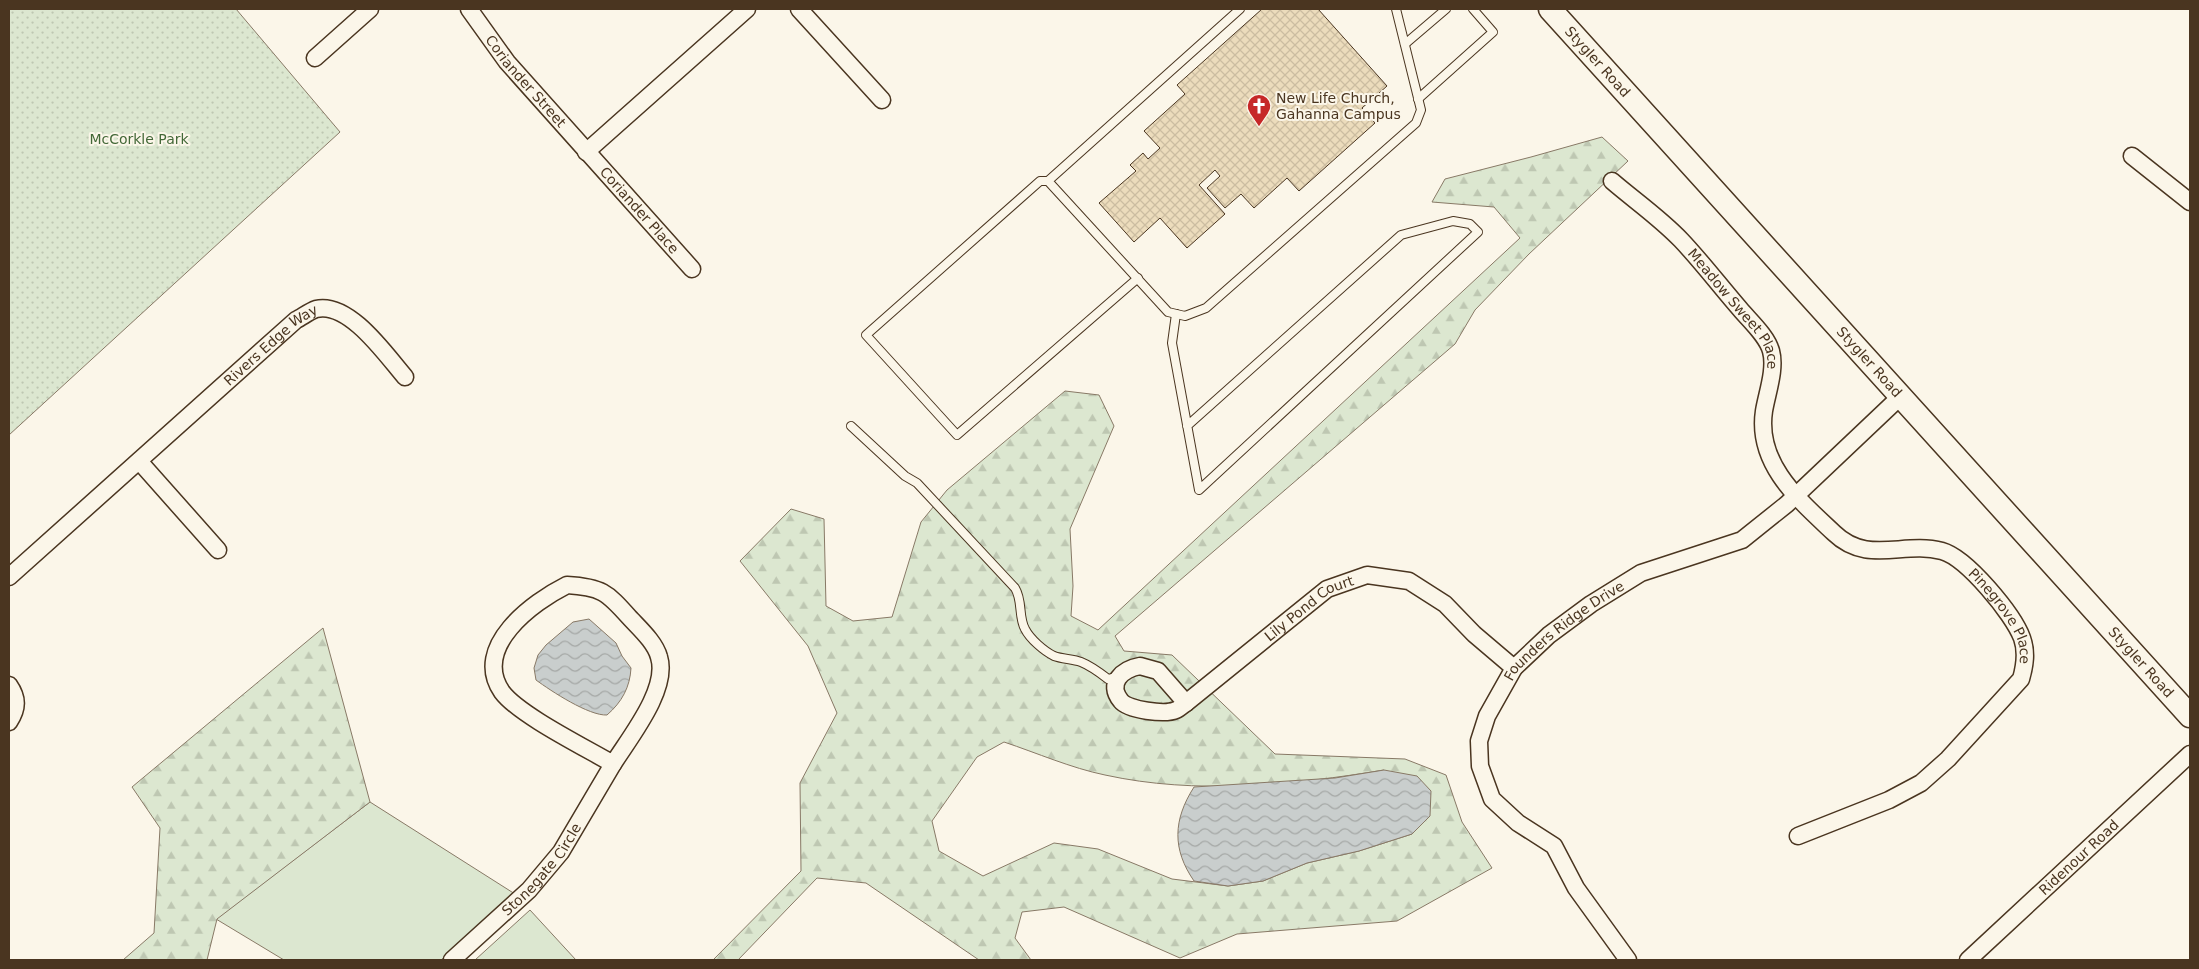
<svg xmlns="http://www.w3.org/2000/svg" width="2199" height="969" font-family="'DejaVu Sans',sans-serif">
	<defs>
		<pattern id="forest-firs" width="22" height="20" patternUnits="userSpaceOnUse" patternTransform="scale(1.25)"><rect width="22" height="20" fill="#dce7d0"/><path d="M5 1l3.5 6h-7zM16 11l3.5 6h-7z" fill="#bec7b2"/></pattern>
		<pattern id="park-dots" width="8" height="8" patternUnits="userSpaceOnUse" patternTransform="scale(1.25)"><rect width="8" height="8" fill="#dce7d0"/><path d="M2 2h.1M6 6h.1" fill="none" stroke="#bec7b2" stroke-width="1.8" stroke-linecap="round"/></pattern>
		<pattern id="water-waves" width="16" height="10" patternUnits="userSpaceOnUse" patternTransform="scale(1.25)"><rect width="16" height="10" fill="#c9cecd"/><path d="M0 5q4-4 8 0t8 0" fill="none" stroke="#a5a8a6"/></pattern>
		<pattern id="building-cross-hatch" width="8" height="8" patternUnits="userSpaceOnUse" patternTransform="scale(1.25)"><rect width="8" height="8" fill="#ecdcbc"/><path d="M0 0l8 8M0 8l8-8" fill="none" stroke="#ccbda1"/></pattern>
	</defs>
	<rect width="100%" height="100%" fill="#fbf6e9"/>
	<g fill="#dce7d0" stroke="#887966">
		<path d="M370,802L515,894L441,960H284L216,919Z"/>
		<path d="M530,910L576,960H475Z"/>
	</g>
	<g fill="url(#forest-firs)" stroke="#887966" fill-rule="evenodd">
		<path d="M1602,137L1628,161L1529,254L1475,310L1455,344L1115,636L1124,651L1172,655L1275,754L1405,759L1446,775L1462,822L1492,868L1397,921L1237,934L1180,958L1064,907L1022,912L1015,938L1031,960H979L866,883L817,878L738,960H713L801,871L800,783L837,713L808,646L740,561L791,509L824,519L826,606L853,621L892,617L921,522L947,490L1065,391L1099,395L1114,426L1070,529L1073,586L1071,616L1098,630L1520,238L1494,207L1432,202L1445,179L1531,157ZM1004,742C1037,753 1071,768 1105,775C1196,795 1293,785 1384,770L1412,834L1359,851L1307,863L1263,881L1228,886L1172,879L1098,849L1054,843L983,876L939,851L932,821L977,757Z"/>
		<path d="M323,628L370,802L217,919L207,960H123L154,933L160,828L132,787Z"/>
	</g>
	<path fill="url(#park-dots)" stroke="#887966" d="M9,9H236L340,132L9,435Z"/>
	<g fill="url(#water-waves)" stroke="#887966">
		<path d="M589,619L616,643L622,656L631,668C630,687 622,702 607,715C589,716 551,691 536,680L534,668L538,655L546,645L573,622Z"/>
		<path d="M1384,770L1417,776L1431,791L1430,816L1412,834L1359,851L1307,863L1263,881L1228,886L1194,881C1172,849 1173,820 1194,787L1335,778Z"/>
	</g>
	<path fill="url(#building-cross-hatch)" stroke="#4a3520" d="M1262,9H1318L1387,86L1362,108L1375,123L1299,191L1287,178L1254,208L1241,194L1225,208L1207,188L1220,176L1215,170L1199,185L1225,214L1187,248L1160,218L1134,242L1099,203L1136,171L1130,165L1143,153L1148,159L1160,148L1144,131L1185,94L1177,85Z"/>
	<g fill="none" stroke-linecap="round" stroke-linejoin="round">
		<g stroke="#4a3520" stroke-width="10">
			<g id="service">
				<path d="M1240,9L1048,181L1168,312L1185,316L1206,308L1416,123L1421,110L1396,9"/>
				<path d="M1405,44L1446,9"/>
				<path d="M1418,99L1493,32L1473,9"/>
				<path d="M1048,181H1040L866,335L957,435L1138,278"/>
				<path d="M1176,314L1172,343L1199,490L1478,232L1470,224L1453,221L1401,235L1187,426"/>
				<path d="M851,426L905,476L917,483L1015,588C1023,601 1018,616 1025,629C1030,639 1044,651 1054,656C1062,659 1073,659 1081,662C1091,666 1099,672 1108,679L1119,676"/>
			</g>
		</g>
		<g stroke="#4a3520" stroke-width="19">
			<g id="minor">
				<path id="s1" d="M469,9L507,62L692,269"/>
				<path d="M799,9L882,100"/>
				<path d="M315,58L370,9"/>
				<path d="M586,152L747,9"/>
				<path d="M2132,156L2190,202"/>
				<path id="s2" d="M1612,181C1634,200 1660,218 1681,240C1701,261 1720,286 1740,309C1750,321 1767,336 1771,351C1776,369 1767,393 1764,411C1756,464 1799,500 1834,533C1867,565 1903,541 1942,551C1967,558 2013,614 2022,638C2027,652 2025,665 2021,679L1948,759L1921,783L1889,800L1798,836"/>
				<path d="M139,461L218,550"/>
				<path id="s3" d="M9,577L296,320C302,317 310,311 316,309C349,301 386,355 405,377"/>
				<path d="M567,585C601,587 607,592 629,617C639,628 655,642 659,657C669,689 630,737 613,764C586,748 519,715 502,692C471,647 533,602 567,585Z"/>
				<path d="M1140,666L1158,671L1186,703C1183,705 1179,709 1176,710C1165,715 1128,710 1121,701C1106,683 1123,669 1140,666Z"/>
				<path d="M9,685C18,698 18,708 9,722"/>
				<path id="s4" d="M1186,703L1327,589L1367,575L1409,581L1445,604L1474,634L1514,668"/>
				<path id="s5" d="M452,960L529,890L561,852L613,764"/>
				<path id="s6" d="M1628,960L1576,888L1554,846L1518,823L1492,799L1480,766L1479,741L1487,716L1514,668L1549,635L1591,604L1641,573L1742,540L1787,504L1901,396"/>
				<path id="s7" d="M1968,960L2190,754"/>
			</g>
		</g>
		<g stroke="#4a3520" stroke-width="25">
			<g id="secondary">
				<path id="s8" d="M1550,9L2190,716"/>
			</g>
		</g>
		<use href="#service" stroke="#fbf6e9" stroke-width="8"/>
		<use href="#minor" stroke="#fbf6e9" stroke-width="16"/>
		<use href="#secondary" stroke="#fbf6e9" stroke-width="22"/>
	</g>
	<defs>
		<g id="church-pin" transform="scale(1.25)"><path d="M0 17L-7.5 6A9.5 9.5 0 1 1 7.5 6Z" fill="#c62828" stroke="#fbf6e9"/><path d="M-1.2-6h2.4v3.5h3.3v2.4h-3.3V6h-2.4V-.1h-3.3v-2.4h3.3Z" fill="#fff"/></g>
	</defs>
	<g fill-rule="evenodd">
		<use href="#church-pin" x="1259" y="106"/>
	</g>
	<g text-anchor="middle" stroke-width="4" stroke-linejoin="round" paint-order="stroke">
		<g font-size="14" fill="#4a3520" stroke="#fbf6e9">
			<text dy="5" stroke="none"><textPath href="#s8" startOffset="71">Stygler Road</textPath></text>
			<text dy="5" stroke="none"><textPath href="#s1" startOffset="92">Coriander Street</textPath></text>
			<text dy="5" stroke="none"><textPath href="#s1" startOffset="264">Coriander Place</textPath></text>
			<text dy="5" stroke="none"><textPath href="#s2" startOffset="179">Meadow Sweet Place</textPath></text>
			<text dy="5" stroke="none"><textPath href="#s3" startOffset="350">Rivers Edge Way</textPath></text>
			<text dy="5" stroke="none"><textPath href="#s8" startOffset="476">Stygler Road</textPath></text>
			<text dy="5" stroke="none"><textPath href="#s4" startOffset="156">Lily Pond Court</textPath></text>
			<text dy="5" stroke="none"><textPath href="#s2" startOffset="646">Pinegrove Place</textPath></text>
			<text dy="5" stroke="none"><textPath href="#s6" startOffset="418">Founders Ridge Drive</textPath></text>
			<text dy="5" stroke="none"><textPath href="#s8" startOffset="881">Stygler Road</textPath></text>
			<text dy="5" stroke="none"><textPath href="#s7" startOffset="151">Ridenour Road</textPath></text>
			<text dy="5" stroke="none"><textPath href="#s5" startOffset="128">Stonegate Circle</textPath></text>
		</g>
		<g font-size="14" fill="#4a3520" stroke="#fbf6e9" text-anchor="start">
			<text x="1276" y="103">New Life Church,<tspan x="1276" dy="16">Gahanna Campus</tspan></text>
		</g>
		<g font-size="14" fill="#436837" stroke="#fbf6e9">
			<text x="139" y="144">McCorkle Park</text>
		</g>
	</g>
	<rect width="2199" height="969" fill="none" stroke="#4a3520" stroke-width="20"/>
</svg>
